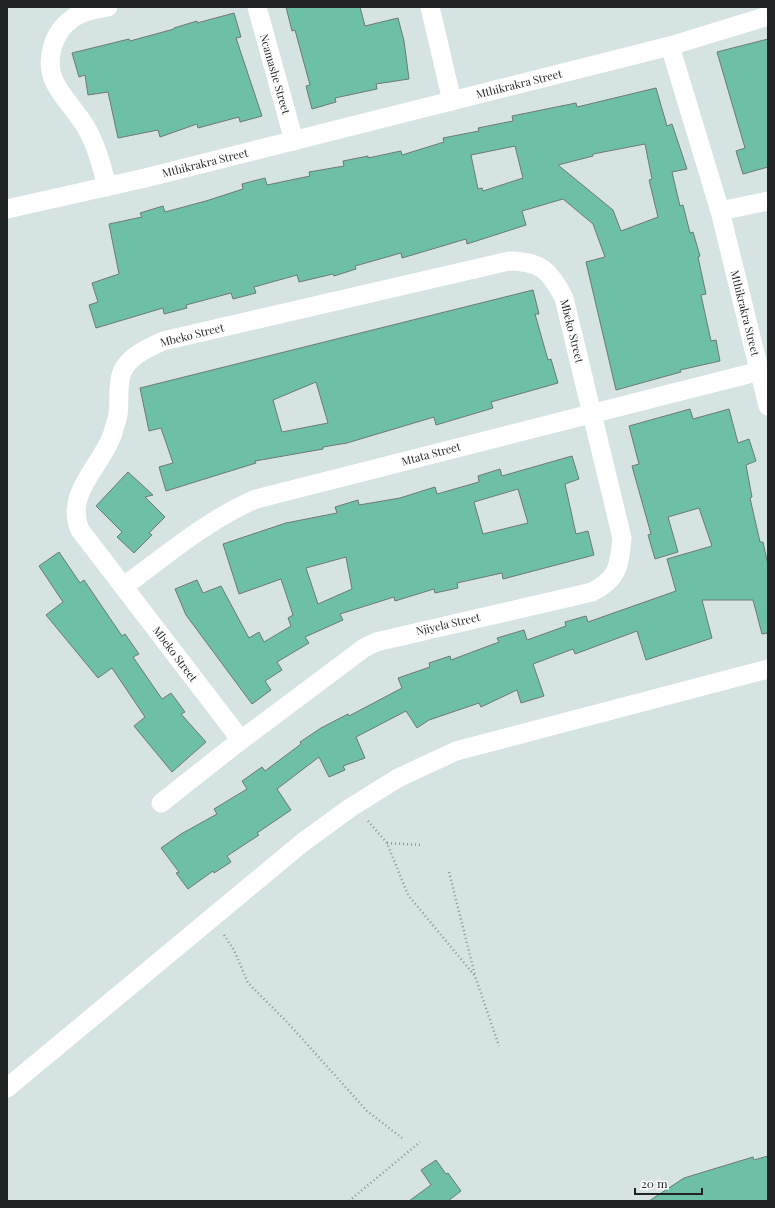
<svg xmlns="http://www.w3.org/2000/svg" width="775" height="1208" font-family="'Playfair Display',serif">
	<rect width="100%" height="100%" fill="#d6e3e3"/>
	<g fill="#6dbfa6" stroke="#6e7975" fill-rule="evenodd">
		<path d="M286,7H360L365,26L398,18L404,41L409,79L376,84L377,89L335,98L336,102L312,109L306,86L310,85L295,30L292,31Z"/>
		<path d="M234,13L241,37L236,38L262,116L240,122L239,117L198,128L197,124L160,137L158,130L118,138L108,92L88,95L85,75L79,77L72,53L129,39L130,41L174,29V28L197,21V23Z"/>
		<path d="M768,39V167L743,174L736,151L745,148L717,52Z"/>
		<path d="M656,88L667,126L672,124L687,169L672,172L680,206L683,205L690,233L693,232L700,256L698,257L706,294L701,295L711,341L716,340L720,361L680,370L681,372L616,390L586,262L605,257L593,224L563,199L522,211L526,225L467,244L466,239L402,258L401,253L355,266L356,269L334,276L333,274L299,282L297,275L254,287L256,293L233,299L231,293L186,305L187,308L164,314L163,308L96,328L89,305L98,302L92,283L119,274L109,224L142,217L140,213L163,206L165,212L206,201L243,189L242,184L265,178L267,185L310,176L309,172L344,166L343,161L368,156V158L401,151L402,155L444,142L443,138L479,131L478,128L513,121L512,116L576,103L577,107ZM645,144L652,179L649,180L658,217L621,231L613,210L558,165L593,156V154ZM515,146L523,178L483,191L482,188L478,189L471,155Z"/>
		<path d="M533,290L539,314H535L548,360L551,359L558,383L491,402L493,408L436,425L434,417L347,443L323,447V449L255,461L256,463L166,491L159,467L173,463L161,428L149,431L140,388ZM316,382L328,423L282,432L273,400Z"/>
		<path d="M690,409L693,419L729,409L738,443L749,439L756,461L746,465L752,497L750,498L760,542H763L768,565V633L762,634L753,600H702L712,638L646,660L637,631L575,654L573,649L533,664L544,696L521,703L517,690L481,707L479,703L429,720L417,728L406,711L356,737L365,758L343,766L345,770L329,777L319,757L277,789L291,810L257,833L259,835L227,856L231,862L214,873L213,871L188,889L176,873L179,872L161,848L181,834L217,814L214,809L247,789L242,781L262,767L265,771L301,744L300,742L321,728L348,714L349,716L402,688L398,678L430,667L429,663L450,656L451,660L499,642L497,638L524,630L527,640L566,626L565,622L586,616L588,622L676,591L667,559L712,546L699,508L668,517L678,552L655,559L648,535L651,534L632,466L639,464L629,426Z"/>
		<path d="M572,456L579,479L565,484L576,534L588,531L594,555L503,579L502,573L457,583L458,588L435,593L434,589L395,601L394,597L340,614L343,620L305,637L309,643L277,662L282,670L265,681L271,690L252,704L186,615L175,589L197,580L203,593L221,586L249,638L259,632L264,642L291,626L288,618L293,615L281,579L239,594L223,544L286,523L337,513L335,507L358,500L359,505L400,498L435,487L437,494L479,482L478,476L500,469L502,476ZM518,489L528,523L483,534L474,502ZM346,557L352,589L318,604L306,568Z"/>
		<path d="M128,472L153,495L145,497L165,517L149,533L152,535L134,553L117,537L122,532L96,506Z"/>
		<path d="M59,552L80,583L84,580L122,636L125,634L139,654L133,657L162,699L171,693L185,712L181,714L206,742L172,772L134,726L145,717L112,668L98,678L46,615L63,602L39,566Z"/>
		<path d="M768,1156V1201H649L684,1178L753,1157L754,1160Z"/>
		<path d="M436,1160L446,1174L448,1173L461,1191L448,1201H409L431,1185L421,1170Z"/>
	</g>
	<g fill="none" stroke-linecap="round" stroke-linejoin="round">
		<g stroke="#8b9494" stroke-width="2.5" stroke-dasharray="1 3" stroke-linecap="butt">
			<path d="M368,821L387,843L408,895L475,976L499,1046"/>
			<path d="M387,843L422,845"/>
			<path d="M449,872L475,975"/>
			<path d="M224,935L234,950L248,983L288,1023L367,1111L402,1138"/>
			<path d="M349,1201L420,1142"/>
		</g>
		<g stroke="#fff" stroke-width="19">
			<path d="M257,7L294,141"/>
			<path d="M430,7L452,101"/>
			<path d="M670,46L720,211L768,406"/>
			<path d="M107,187C102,167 97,147 87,129C78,113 64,100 55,83C44,60 53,32 73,18C83,11 97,9 108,7"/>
			<path d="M7,209L145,178L670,46L768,16"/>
			<path d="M720,211L768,201"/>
			<path d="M124,586C167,555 207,520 256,499L760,371"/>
			<path d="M161,803L241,740L364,648L376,642L592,592C619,578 619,566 622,538L564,298C550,271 541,261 509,261L163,341C148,348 129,356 122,372C117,384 120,402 118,415C117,421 114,427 113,433C102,466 64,493 80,530L241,740"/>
			<path d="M7,1088L302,843L350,808L398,778L456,751L768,669"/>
		</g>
	</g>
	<g text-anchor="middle" stroke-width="3" stroke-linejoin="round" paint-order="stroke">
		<g font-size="11" fill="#1f2323" stroke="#fff">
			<text transform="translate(275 74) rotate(74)" y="4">Ncamashe Street</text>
			<text transform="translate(519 84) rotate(-14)" y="4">Mthikrakra Street</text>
			<text transform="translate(205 163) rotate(-14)" y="4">Mthikrakra Street</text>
			<text transform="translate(745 313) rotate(76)" y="4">Mthikrakra Street</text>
			<text transform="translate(572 331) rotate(76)" y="4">Mbeko Street</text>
			<text transform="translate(192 335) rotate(-14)" y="4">Mbeko Street</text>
			<text transform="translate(431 454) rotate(-15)" y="4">Mtata Street</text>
			<text transform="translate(448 624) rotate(-13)" y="4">Njiyela Street</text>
			<text transform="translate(175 654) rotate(53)" y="4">Mbeko Street</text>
		</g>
	</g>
	<rect width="775" height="1208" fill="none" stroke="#1f2323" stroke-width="16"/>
	<path d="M635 1188v6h67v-6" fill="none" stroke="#1f2323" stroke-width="2"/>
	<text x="641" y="1188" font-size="12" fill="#1f2323" stroke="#ffffff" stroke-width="3" paint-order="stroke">20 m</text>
</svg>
